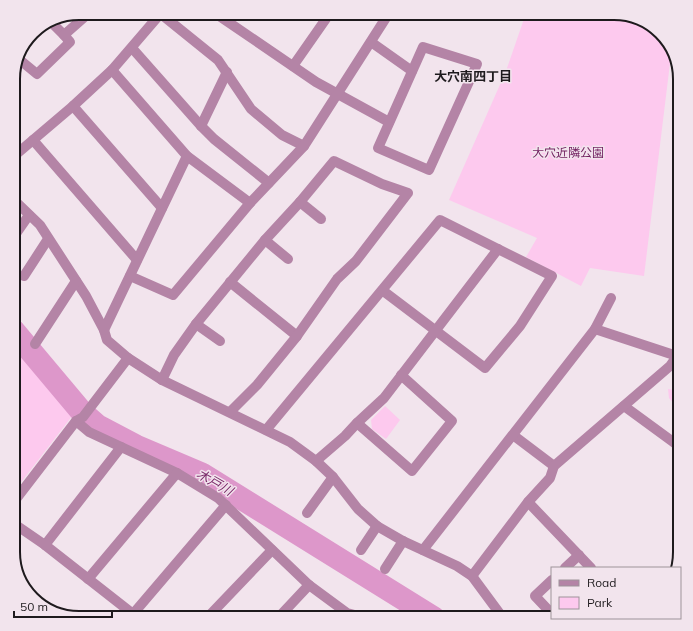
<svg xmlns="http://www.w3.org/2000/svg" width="693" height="631" font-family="Mulish,'Noto Sans JP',sans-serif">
	<rect width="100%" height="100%" fill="#f2e4ed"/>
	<g fill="#fdc9ee">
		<path d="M526,13H618L661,33L671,55L644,276L590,268L581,286L526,257L537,238L449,200L506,71Z"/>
		<path d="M13,336L76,411L19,485L13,495Z"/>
		<path d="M668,389L680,391V395H678L675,405L669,398Z"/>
		<path d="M385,406L400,420L386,439L372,429L371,420Z"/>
	</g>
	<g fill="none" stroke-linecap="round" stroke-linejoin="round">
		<path stroke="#dd97ca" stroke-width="23" d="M13,330L81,411L98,426L136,446L202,474L434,618"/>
		<g stroke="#b484a6" stroke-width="10">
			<path d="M215,13L316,82L389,122"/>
			<path d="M161,14L218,60L251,109L282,135L304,146"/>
			<path d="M52,23L64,35"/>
			<path d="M371,42L412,71"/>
			<path d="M423,47L477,64L429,170L378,148Z"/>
			<path d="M132,48L201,126L214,139L269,183"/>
			<path d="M20,60L37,74L70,42L64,35L89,13"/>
			<path d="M293,66L330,13"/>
			<path d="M112,70L187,156L250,203"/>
			<path d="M73,106L162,208"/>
			<path d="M201,126L227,72"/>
			<path d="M33,140L137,260"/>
			<path d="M13,157L73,106L112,70L161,13"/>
			<path d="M13,199L40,225L86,296L104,330L107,340L128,358L162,380L290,442L316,461L333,477L358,509L377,526L403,541L457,566L472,576L503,618"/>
			<path d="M300,202L321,219"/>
			<path d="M13,238L29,215"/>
			<path d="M265,240L288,259"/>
			<path d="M24,276L48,239"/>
			<path d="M130,276L173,295L250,203L304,146L389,13"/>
			<path d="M230,282L297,336"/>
			<path d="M196,324L220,341"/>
			<path d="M595,329L677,356"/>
			<path d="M104,330L187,156"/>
			<path d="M35,344L76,281"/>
			<path d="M162,380L174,355L196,324L265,240L300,202L334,161L382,184L408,193L356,261L337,279L297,336L257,385L230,412"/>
			<path d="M624,406L680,447"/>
			<path d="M76,421L89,432L177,473L218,498L309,585L347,613L366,618"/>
			<path d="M357,423L412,471L452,421L401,375"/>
			<path d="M266,430L440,220L552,276L520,326L485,368L382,290"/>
			<path d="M513,435L554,466"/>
			<path d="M316,461L345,436L357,423L384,398L498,249"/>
			<path d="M528,502L591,568"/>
			<path d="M13,503L76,421L83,417L128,358"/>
			<path d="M307,513L333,477"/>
			<path d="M13,523L45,545L133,614"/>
			<path d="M45,545L121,447"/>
			<path d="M361,550L377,526"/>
			<path d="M423,550L595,329L611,298"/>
			<path d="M565,568L579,555"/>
			<path d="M385,569L403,541"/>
			<path d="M472,576L528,502L550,478L554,466L670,366L677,356L680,355"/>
			<path d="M88,579L177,473"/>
			<path d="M552,580L535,596L552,614"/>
			<path d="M129,618L133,614L226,505"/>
			<path d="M207,618L272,550"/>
			<path d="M278,618L309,585"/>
		</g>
	</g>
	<g text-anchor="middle" stroke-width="3" stroke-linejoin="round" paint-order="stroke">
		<g font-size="12" fill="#701f5f" stroke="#f2e4ed">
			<text x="568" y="157">大穴近隣公園</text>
		</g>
		<g font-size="13" font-weight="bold" fill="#1e1a1d" stroke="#f2e4ed">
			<text x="473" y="81">大穴南四丁目</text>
		</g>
		<g font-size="13" font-style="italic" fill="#7b2b6a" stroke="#f2e4ed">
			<text transform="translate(215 482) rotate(30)" y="5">木戸川</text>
		</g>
	</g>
	<path d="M0 0H693V631H0ZM79 20H614A59 59 0 0 1 673 79V552A59 59 0 0 1 614 611H79A59 59 0 0 1 20 552V79A59 59 0 0 1 79 20Z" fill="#f2e4ed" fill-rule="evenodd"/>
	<path fill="none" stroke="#1e1a1d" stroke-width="2" d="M79 20H614A59 59 0 0 1 673 79V552A59 59 0 0 1 614 611H79A59 59 0 0 1 20 552V79A59 59 0 0 1 79 20Z"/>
	<rect x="551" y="567" width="130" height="52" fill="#f2e4ed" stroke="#9d939a"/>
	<rect x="559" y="580" width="20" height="6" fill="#b484a6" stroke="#9d939a"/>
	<text x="587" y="587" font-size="12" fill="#1e1a1d">Road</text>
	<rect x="559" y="597" width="20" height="12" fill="#fdc9ee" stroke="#9d939a"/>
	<text x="587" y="607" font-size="12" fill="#1e1a1d">Park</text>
	<path d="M14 611v6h98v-6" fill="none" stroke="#1e1a1d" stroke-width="2"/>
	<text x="20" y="611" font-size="12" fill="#1e1a1d" stroke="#f2e4ed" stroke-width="3" paint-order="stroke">50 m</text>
</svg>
